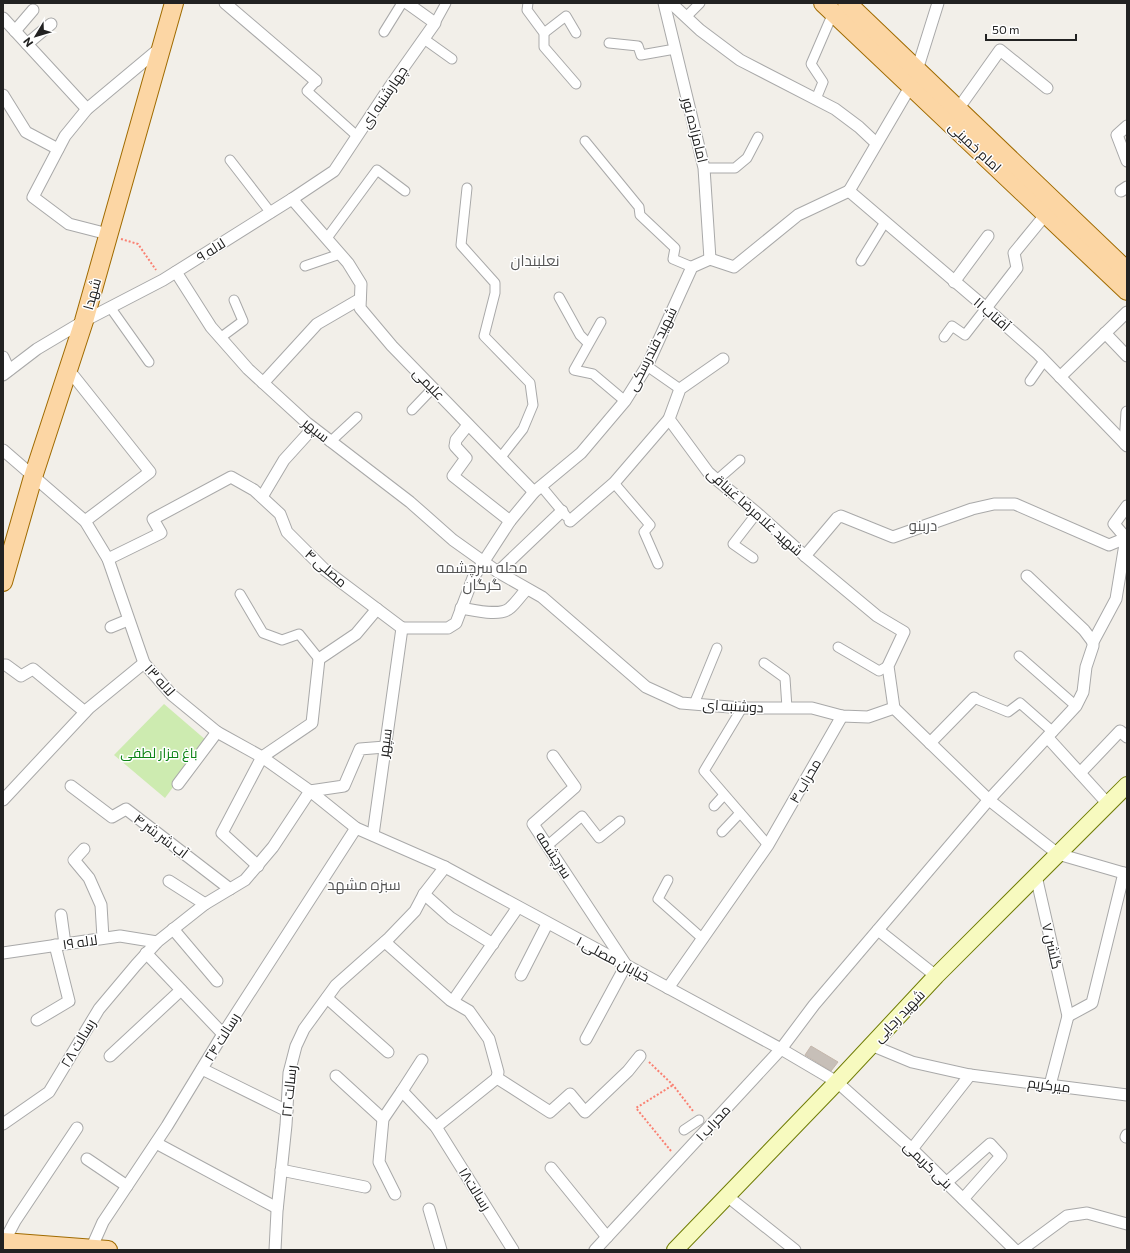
<svg xmlns="http://www.w3.org/2000/svg" width="1130" height="1253" font-family="Commissioner,Cairo,sans-serif">
	<rect width="100%" height="100%" fill="#f2efe9"/>
	<path fill="#cdebb0" d="M164,704L207,741L165,798L114,755Z"/>
	<path fill="#c7bfb8" stroke="#c4b6ab" d="M811,1046L838,1062L831,1071L805,1055Z"/>
	<g fill="none" stroke-linecap="round" stroke-linejoin="round">
		<g stroke="#a9a9a9" stroke-width="11">
			<g id="pedestrian">
				<path d="M528,3L527,10L544,33V47L576,84"/>
				<path d="M686,17L700,3"/>
				<path d="M435,23L446,3"/>
				<path d="M384,32L402,3"/>
				<path d="M544,33L566,16L576,33"/>
				<path d="M424,39L452,59"/>
				<path d="M609,43L638,46L641,55L675,49"/>
				<path d="M316,81L307,91L357,136"/>
				<path d="M816,99L823,82L811,64L833,13"/>
				<path d="M585,141L639,207L640,215L675,248L673,259L692,267"/>
				<path d="M230,160L271,213"/>
				<path d="M704,168H735L747,158L758,137"/>
				<path d="M467,188L461,245L495,283V293L484,336L530,383L533,405L523,429L501,457"/>
				<path d="M327,238L377,170L405,191"/>
				<path d="M861,261L885,222"/>
				<path d="M305,266L340,254"/>
				<path d="M559,297L580,335L588,343"/>
				<path d="M110,307L149,362"/>
				<path d="M601,322L574,370L593,374L625,401"/>
				<path d="M944,337L952,326L965,335L986,308"/>
				<path d="M220,338L243,321L234,300"/>
				<path d="M647,366L680,389"/>
				<path d="M1030,381L1044,361"/>
				<path d="M412,410L433,388"/>
				<path d="M330,442L357,417"/>
				<path d="M717,480L740,460"/>
				<path d="M614,483L650,525L644,532L658,564"/>
				<path d="M541,486L566,516"/>
				<path d="M753,558L733,544L757,513"/>
				<path d="M240,594L263,633L282,640L299,634L319,659"/>
				<path d="M838,647L879,671L888,666"/>
				<path d="M1019,656L1076,706"/>
				<path d="M764,663L785,678L787,708"/>
				<path d="M974,698L1008,712L1020,703L1053,732"/>
				<path d="M694,704L717,648"/>
				<path d="M742,708L704,771L768,845"/>
				<path d="M714,806L724,795"/>
				<path d="M722,832L740,813"/>
				<path d="M547,846L582,816L599,838L620,821"/>
				<path d="M668,880L658,899L703,939"/>
				<path d="M684,1130L699,1120"/>
			</g>
		</g>
		<g stroke="#a9a9a9" stroke-width="13">
			<g id="minor">
				<path d="M225,3L316,81"/>
				<path d="M664,3L704,168L710,259"/>
				<path d="M671,3L700,30L740,60L835,109L859,127L876,143"/>
				<path d="M3,18L87,109"/>
				<path d="M15,31L33,10"/>
				<path d="M27,44L51,24"/>
				<path d="M917,70L938,3"/>
				<path d="M3,95L26,132L58,149"/>
				<path d="M958,109L1000,50L1047,88"/>
				<path d="M1127,126L1117,135L1127,161"/>
				<path d="M849,191L986,308L1038,354L1127,446"/>
				<path d="M849,191L910,87"/>
				<path d="M1121,191L1127,187"/>
				<path d="M292,199L348,263L361,284L360,308L392,346L534,492"/>
				<path d="M108,234L69,224L33,197L65,136L87,109L160,48"/>
				<path d="M176,272L211,327L248,369L307,423L410,502L453,540L498,572L542,597L646,687L681,703L742,708H812L842,716L868,717L894,708L989,800L1058,854L1127,874"/>
				<path d="M954,282L988,236"/>
				<path d="M986,308L1017,268L1014,253L1046,214"/>
				<path d="M1105,333L1127,356"/>
				<path d="M3,357L9,370"/>
				<path d="M723,359L680,389L669,419L708,472L717,480L757,513L805,556L877,616L904,632L888,666L894,708"/>
				<path d="M68,369L150,472L85,521"/>
				<path d="M3,375L37,349L84,321L163,280L292,199L334,171L389,88L435,23L407,3"/>
				<path d="M1060,377L1127,312"/>
				<path d="M263,383L317,324L360,299"/>
				<path d="M468,425L456,440L455,446L466,458L453,476L510,521"/>
				<path d="M1125,444L1127,412"/>
				<path d="M3,450L85,521L108,559L144,663L172,695L217,732L262,757L310,791L356,828L445,867L781,1049L837,1082L912,1149L1015,1250"/>
				<path d="M262,497L284,460L313,428"/>
				<path d="M570,521L614,483L669,419"/>
				<path d="M1126,538L1114,524L1127,506"/>
				<path d="M805,556L837,518L841,516L893,537L972,509L994,504H1015L1109,545L1126,538"/>
				<path d="M108,559L161,533L153,519L231,477L254,490L280,514L287,532L325,570L402,628"/>
				<path d="M498,572L562,511"/>
				<path d="M1027,576L1084,630L1093,642"/>
				<path d="M461,608C474,610 500,617 510,608C516,603 521,595 527,589"/>
				<path d="M111,627L128,620"/>
				<path d="M402,628H448L456,623L473,578L510,521L534,492L581,453L625,401L647,366L692,267L710,259L734,267L798,215L849,191"/>
				<path d="M3,665H6L21,676L33,669L85,712"/>
				<path d="M1048,738L1108,804"/>
				<path d="M930,743L974,698"/>
				<path d="M553,756L575,787L533,824L626,965L586,1039"/>
				<path d="M1080,773L1120,731L1127,737"/>
				<path d="M178,784L217,732"/>
				<path d="M71,786L112,817L126,809L230,889"/>
				<path d="M3,800L89,708L144,663"/>
				<path d="M373,835L402,628"/>
				<path d="M84,849L74,860L89,878L101,905L103,938"/>
				<path d="M258,866L222,833L262,757L312,723L319,659L356,634L377,609"/>
				<path d="M1036,876L1068,1016L1050,1085"/>
				<path d="M169,881L205,904"/>
				<path d="M424,894L451,918L493,944"/>
				<path d="M61,915L65,944"/>
				<path d="M173,929L217,981"/>
				<path d="M878,930L936,976"/>
				<path d="M385,942L450,1000L469,1011L489,1039L498,1072L497,1078"/>
				<path d="M3,953L120,936L157,942"/>
				<path d="M146,953L223,1034"/>
				<path d="M521,975L547,924"/>
				<path d="M668,988L768,845L842,716"/>
				<path d="M327,998L388,1052"/>
				<path d="M453,1001L518,907"/>
				<path d="M1068,1016L1092,1003L1124,873"/>
				<path d="M37,1020L69,1001L55,945"/>
				<path d="M871,1045L912,1062L970,1075L1127,1095"/>
				<path d="M110,1056L181,990"/>
				<path d="M422,1060L402,1091L436,1127L513,1250"/>
				<path d="M202,1069L287,1111"/>
				<path d="M336,1076L383,1119"/>
				<path d="M497,1078L550,1112L570,1094L585,1112L628,1071L640,1056"/>
				<path d="M3,1124L49,1092L99,1009L136,965L157,942L205,904L245,880L273,847L310,791L344,786L360,749L385,747"/>
				<path d="M436,1127L497,1078"/>
				<path d="M1126,1137L1127,1135"/>
				<path d="M156,1143L277,1208"/>
				<path d="M912,1149L970,1075"/>
				<path d="M87,1159L127,1186"/>
				<path d="M551,1168L607,1237"/>
				<path d="M281,1170L365,1187"/>
				<path d="M947,1182L990,1144L1001,1156L963,1199"/>
				<path d="M395,1194L379,1162L383,1119L402,1091"/>
				<path d="M727,1196L795,1250"/>
				<path d="M429,1209L441,1250"/>
				<path d="M4,1242L15,1221L77,1128"/>
				<path d="M91,1249L103,1222L167,1126L223,1034L356,828"/>
				<path d="M275,1250L277,1211L286,1125L289,1073L296,1046L304,1029L336,985L389,938L415,911L424,894L445,867"/>
				<path d="M595,1250L781,1049L814,1005L986,803L1076,706L1083,692L1086,667L1093,646V642L1116,599L1126,538"/>
				<path d="M1021,1250L1067,1216L1087,1213L1127,1224"/>
			</g>
		</g>
		<g stroke="#707d05" stroke-width="18">
			<path id="secondary" d="M675,1250L837,1082L936,976L1127,785"/>
		</g>
		<g stroke="#a06b00" stroke-width="20">
			<g id="primary">
				<path d="M823,3L1127,291"/>
				<path d="M847,3L1127,271"/>
				<path d="M3,582L33,477L84,321L174,3"/>
				<path d="M3,1242L108,1250"/>
			</g>
		</g>
		<g stroke="#fa8072" stroke-width="2" stroke-dasharray="2 2" stroke-linecap="butt">
			<path d="M121,239L138,244L156,270"/>
			<path d="M649,1062L673,1085L693,1111"/>
			<path d="M671,1151L636,1108L673,1085"/>
		</g>
		<use href="#pedestrian" stroke="#fff" stroke-width="9"/>
		<use href="#minor" stroke="#fff" stroke-width="11"/>
		<use href="#secondary" stroke="#f7fabf" stroke-width="16"/>
		<use href="#primary" stroke="#fcd6a4" stroke-width="18"/>
	</g>
	<g text-anchor="middle" stroke-width="3" stroke-linejoin="round" paint-order="stroke">
		<g font-size="14" fill="#222" stroke="#fff">
			<text transform="translate(384 97) rotate(-56)" y="5">چهارشنبه ای</text>
			<text transform="translate(695 130) rotate(76)" y="5">امامزاده نور</text>
			<text transform="translate(975 147) rotate(43)" y="5">امام خمینی</text>
			<text transform="translate(211 250) rotate(-32)" y="5">۹ لاله</text>
			<text transform="translate(92 294) rotate(-74)" y="5">شهدا</text>
			<text transform="translate(992 314) rotate(41)" y="5">آفتاب ۱۱</text>
			<text transform="translate(652 349) rotate(-63)" y="5">شهید فندرسکی</text>
			<text transform="translate(429 384) rotate(46)" y="5">علیمی</text>
			<text transform="translate(316 430) rotate(39)" y="5">سپهر</text>
			<text transform="translate(755 512) rotate(42)" y="5">شهید غلامرضا غیناقی</text>
			<text transform="translate(326 568) rotate(41)" y="5">۴ مصلی</text>
			<text transform="translate(160 680) rotate(48)" y="5">لاله ۱۳</text>
			<text transform="translate(733 706) rotate(3)" y="5">دوشنبه ای</text>
			<text transform="translate(385 743) rotate(-82)" y="5">سپهر</text>
			<text transform="translate(805 781) rotate(-60)" y="5">۴ محراب</text>
			<text transform="translate(161 836) rotate(37)" y="5">۴ آب شر شر</text>
			<text transform="translate(554 855) rotate(57)" y="5">سرچشمه</text>
			<text transform="translate(80 942) rotate(-8)" y="5">۱۹ لاله</text>
			<text transform="translate(1052 946) rotate(77)" y="5">۷ گلشن</text>
			<text transform="translate(613 959) rotate(28)" y="5">خیابان مصلی ۱</text>
			<text transform="translate(899 1016) rotate(-46)" y="5">شهید رجایی</text>
			<text transform="translate(222 1037) rotate(-58)" y="5">۲۴ رسالت</text>
			<text transform="translate(78 1043) rotate(-59)" y="5">۲۸ رسالت</text>
			<text transform="translate(1049 1085) rotate(7)" y="5">میرکریم</text>
			<text transform="translate(289 1091) rotate(-84)" y="5">۲۲ رسالت</text>
			<text transform="translate(713 1123) rotate(-47)" y="5">۱ محراب</text>
			<text transform="translate(928 1165) rotate(44)" y="5">بنی کریمی</text>
			<text transform="translate(475 1189) rotate(58)" y="5">رسالت۱۸</text>
		</g>
		<g font-size="14" fill="#0c8416" stroke="#fff">
			<text x="159" y="758">باغ مزار لطفی</text>
		</g>
		<g font-size="15" fill="#555" stroke="#fff">
			<text x="535" y="266">نعلبندان</text>
			<text x="923" y="531">دربنو</text>
			<text x="482" y="573">محله سرچشمه<tspan x="482" dy="17">گرگان</tspan></text>
			<text x="364" y="890">سبزه مشهد</text>
		</g>
	</g>
	<rect width="1130" height="1253" fill="none" stroke="#222222" stroke-width="8"/>
	<g transform="translate(36 36) rotate(232)" stroke="#ffffff" stroke-width="3" paint-order="stroke">
	<path d="M0-3L7 15L0 10L-7 15Z" fill="#222222"/>
	<text y="-6" font-size="11" font-weight="bold" text-anchor="middle" fill="#222222">N</text>
	</g>
	<path d="M986 34v6h90v-6" fill="none" stroke="#222222" stroke-width="2"/>
	<text x="992" y="34" font-size="12" fill="#222222" stroke="#ffffff" stroke-width="3" paint-order="stroke">50 m</text>
</svg>
